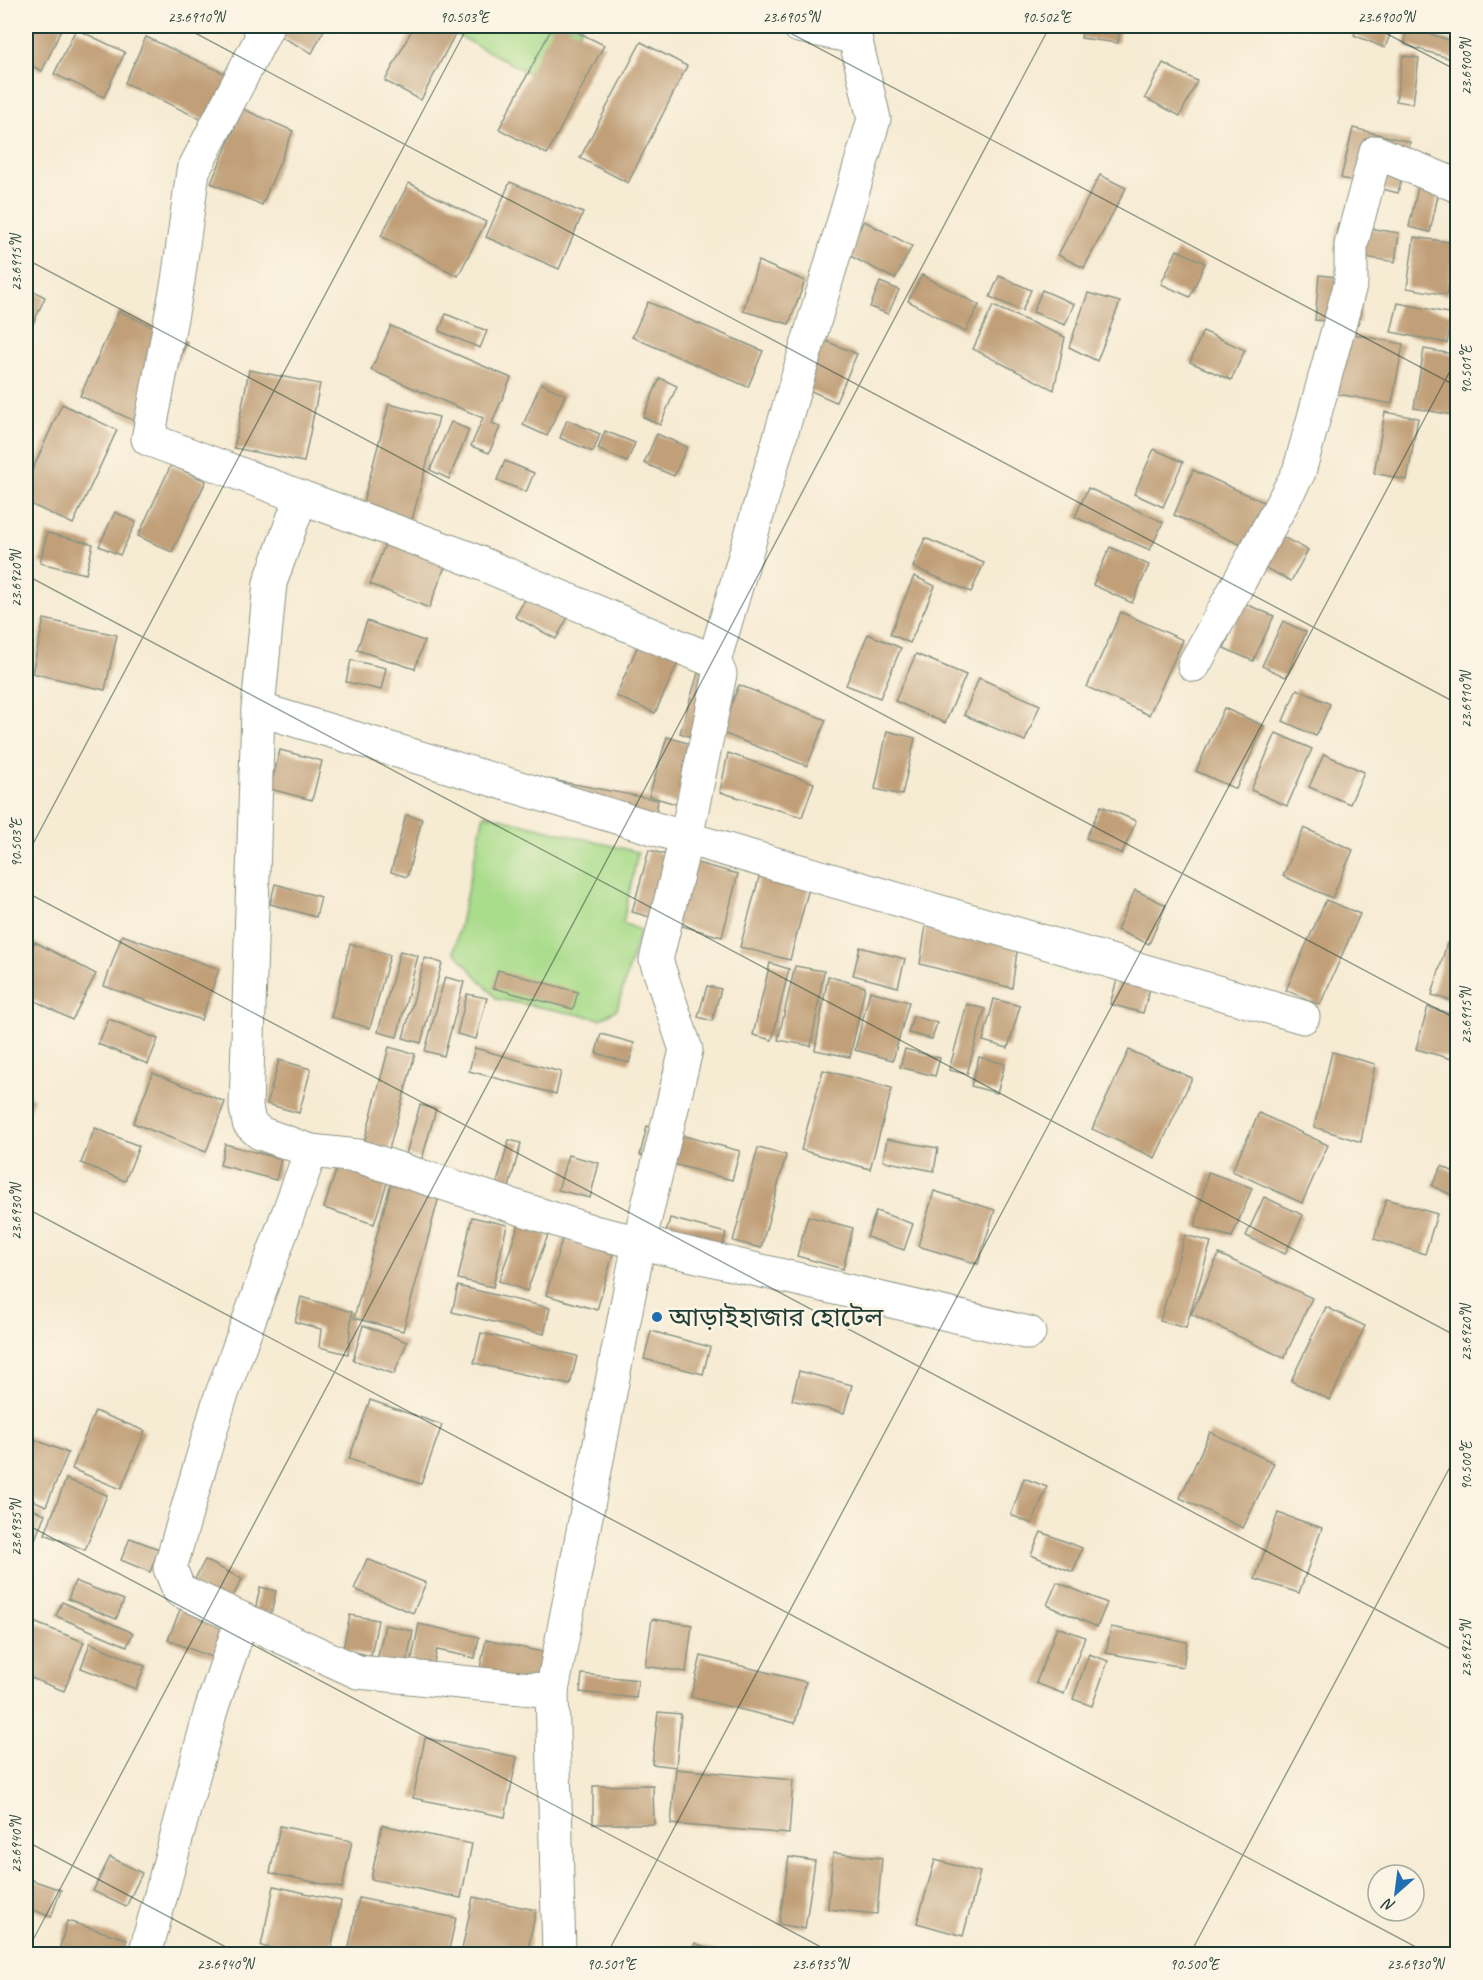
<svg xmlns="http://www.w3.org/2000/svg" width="1483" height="1980" font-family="Caveat,'Noto Sans Bengali',sans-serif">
	<rect width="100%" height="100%" fill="#fcf5e5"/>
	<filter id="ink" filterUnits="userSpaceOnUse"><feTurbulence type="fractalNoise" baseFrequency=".0167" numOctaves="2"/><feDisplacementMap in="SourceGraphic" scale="12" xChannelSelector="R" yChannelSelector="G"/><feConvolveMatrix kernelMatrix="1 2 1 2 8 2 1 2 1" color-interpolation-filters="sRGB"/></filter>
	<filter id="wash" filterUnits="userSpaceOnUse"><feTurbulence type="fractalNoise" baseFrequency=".008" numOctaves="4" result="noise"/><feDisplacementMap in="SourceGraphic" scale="24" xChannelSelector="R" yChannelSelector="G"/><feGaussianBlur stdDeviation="1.35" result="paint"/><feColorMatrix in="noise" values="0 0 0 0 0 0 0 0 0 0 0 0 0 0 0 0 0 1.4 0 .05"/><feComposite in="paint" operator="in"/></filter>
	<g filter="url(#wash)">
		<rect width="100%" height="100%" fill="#f6ebd3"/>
		<g fill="#a9dc8b" stroke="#648c60" stroke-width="1.5">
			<path d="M440,26H582L551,85Z"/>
			<path d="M484,814L638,852L623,923L640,930L617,1009L601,1019L497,999L454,951Z"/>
		</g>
		<g id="blocks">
			<g fill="#c1a079">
				<path d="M26,26H63L42,71L26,63Z"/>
				<path d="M268,26H326L312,53L266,29Z"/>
				<path d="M414,26H459L421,100L385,81Z"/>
				<path d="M553,26H565L604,45L547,154L499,129Z"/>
				<path d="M1083,26H1120L1118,43L1081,38Z"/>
				<path d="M1358,26H1393L1385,48L1354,35Z"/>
				<path d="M1406,26L1458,43V61L1405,45Z"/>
				<path d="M1437,26H1458V34Z"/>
				<path d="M76,29L125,52L104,97L54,74Z"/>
				<path d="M146,37L233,77L211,124L125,83Z"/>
				<path d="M641,42L687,66L628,183L580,158Z"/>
				<path d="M1403,56L1419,58L1413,104L1396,101Z"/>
				<path d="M1163,63L1197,81L1180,116L1145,98Z"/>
				<path d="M243,109L293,131L262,205L211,183Z"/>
				<path d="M1353,128L1410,142L1398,193L1341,178Z"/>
				<path d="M1100,175L1126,188L1084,268L1058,255Z"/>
				<path d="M510,182L583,213L559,269L486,237Z"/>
				<path d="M409,183L486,222L458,276L381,236Z"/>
				<path d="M1418,187L1439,191L1430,232L1409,227Z"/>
				<path d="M864,221L912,246L895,279L846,254Z"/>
				<path d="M1338,223L1399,233L1395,262L1334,252Z"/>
				<path d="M1414,237L1455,243L1447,295L1407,288Z"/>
				<path d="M1177,250L1205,263L1190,297L1161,284Z"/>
				<path d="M758,261L805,281L789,324L743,311Z"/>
				<path d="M922,275L979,305L965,332L908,301Z"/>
				<path d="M1319,275L1364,280L1359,324L1315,320Z"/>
				<path d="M999,276L1031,290L1022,311L990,297Z"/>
				<path d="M880,282L899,290L888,314L870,307Z"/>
				<path d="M26,287L45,297L26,340Z"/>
				<path d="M1042,290L1074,304L1065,325L1033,312Z"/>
				<path d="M1088,293L1120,302L1097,361L1069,347Z"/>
				<path d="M648,302L763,351L748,387L632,337Z"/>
				<path d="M1398,303L1453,314L1447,343L1391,332Z"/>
				<path d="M993,306L1065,337L1054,390L973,349Z"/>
				<path d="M119,311L187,342L148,427L80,396Z"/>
				<path d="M446,314L487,331L480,348L439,331Z"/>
				<path d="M391,326L511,378L492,423L500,427L489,453L471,446L483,418L371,370Z"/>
				<path d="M802,331L857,354L836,402L782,378Z"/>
				<path d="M1203,331L1245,350L1231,380L1190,362Z"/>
				<path d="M1344,332L1403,344L1392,404L1332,393Z"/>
				<path d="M1424,349L1458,355V416L1414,408Z"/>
				<path d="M249,370L320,384L304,462L234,448Z"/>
				<path d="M660,378L677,386L660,425L643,417Z"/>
				<path d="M541,383L565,395L547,436L523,425Z"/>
				<path d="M62,404L117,430L73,524L26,502V484Z"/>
				<path d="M389,404L439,417L409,531L359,518Z"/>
				<path d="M1385,412L1418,418L1407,480L1374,473Z"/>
				<path d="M567,420L600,434L593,452L560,438Z"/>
				<path d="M451,422L469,430L449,479L430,470Z"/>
				<path d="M605,431L635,443L627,462L598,449Z"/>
				<path d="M657,434L687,447L674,476L644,463Z"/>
				<path d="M1154,449L1183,462L1163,507L1134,494Z"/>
				<path d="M505,461L534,473L526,492L497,480Z"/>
				<path d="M171,465L206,481L172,552L138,536Z"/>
				<path d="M1193,470L1268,504L1248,548L1174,515Z"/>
				<path d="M1088,488L1163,522L1150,550L1075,517Z"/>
				<path d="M115,512L136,522L120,555L99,546Z"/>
				<path d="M1271,531L1308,550L1291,581L1254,562Z"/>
				<path d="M47,533L93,544L86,574L40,563Z"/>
				<path d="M388,536L448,559L429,608L370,584Z"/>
				<path d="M925,538L984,563L971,592L913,567Z"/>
				<path d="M1110,547L1149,565L1132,603L1093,585Z"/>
				<path d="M539,575L579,597L556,639L515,617Z"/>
				<path d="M914,576L935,586L910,643L890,634Z"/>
				<path d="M1243,603L1274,616L1253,661L1224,648Z"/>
				<path d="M1121,612L1183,640L1149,715L1087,687Z"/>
				<path d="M44,619L117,635L105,690L32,673Z"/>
				<path d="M367,621L424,641L415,669L357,650Z"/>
				<path d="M1283,621L1306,632L1286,677L1262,666Z"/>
				<path d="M868,634L901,648L880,698L846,685Z"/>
				<path d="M642,636L682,654L655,713L616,696Z"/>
				<path d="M916,654L966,675L945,723L895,701Z"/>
				<path d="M351,660L386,668L381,690L346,682Z"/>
				<path d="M701,663L724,672L703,741L680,733Z"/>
				<path d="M979,678L1040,705L1025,741L964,715Z"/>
				<path d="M739,685L826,720L807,766L720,732Z"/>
				<path d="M1297,689L1330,704L1316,736L1283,721Z"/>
				<path d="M1224,708L1264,726L1236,789L1196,771Z"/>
				<path d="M887,731L915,738L902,795L875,789Z"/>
				<path d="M1276,733L1312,749L1287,806L1251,790Z"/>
				<path d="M667,737L694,745L676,804L649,796Z"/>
				<path d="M280,750L322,761L312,800L270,789Z"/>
				<path d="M728,753L814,783L802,817L720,792Z"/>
				<path d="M1324,754L1364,772L1350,804L1309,787Z"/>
				<path d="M473,765L658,800L655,819Z"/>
				<path d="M1101,806L1136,821L1122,854L1086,838Z"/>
				<path d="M406,815L422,819L407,877L391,872Z"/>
				<path d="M1304,828L1353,850L1332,898L1283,876Z"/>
				<path d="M649,850L738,874L722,937L632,912Z"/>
				<path d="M760,874L809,888L790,960L740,947Z"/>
				<path d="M275,884L321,897L316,917L270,904Z"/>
				<path d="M1135,890L1166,905L1149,944L1117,930Z"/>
				<path d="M1326,900L1360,914L1320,1005L1286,990Z"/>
				<path d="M927,918L1018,944L1012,988L920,964Z"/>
				<path d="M122,935L219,969L201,1020L104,986Z"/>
				<path d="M35,942L96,974L72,1020L26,996V959Z"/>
				<path d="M1447,943L1458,946V1003L1432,995Z"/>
				<path d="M350,944L390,955L370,1028L331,1017Z"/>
				<path d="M860,947L905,959L898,987L853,975Z"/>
				<path d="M400,951L418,956L397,1037L378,1032Z"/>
				<path d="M425,958L442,963L421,1043L403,1038Z"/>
				<path d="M770,963L789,969L772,1040L753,1035Z"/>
				<path d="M795,966L824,971L811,1046L778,1040Z"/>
				<path d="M498,970L578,992L573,1009L493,988Z"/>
				<path d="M828,976L865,987L850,1057L815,1050Z"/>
				<path d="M445,977L464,982L444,1056L425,1051Z"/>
				<path d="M1118,977L1151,985L1143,1013L1110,1004Z"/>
				<path d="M707,986L721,989L712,1021L698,1017Z"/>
				<path d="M870,991L909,1002L893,1060L855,1050Z"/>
				<path d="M467,994L487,998L476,1039L457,1034Z"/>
				<path d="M994,999L1020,1006L1008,1048L983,1041Z"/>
				<path d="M967,1004L985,1009L967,1074L949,1070Z"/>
				<path d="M1428,1007L1458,1016V1042L1452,1059L1416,1049Z"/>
				<path d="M913,1016L937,1023L932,1039L908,1033Z"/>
				<path d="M109,1019L158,1039L148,1064L98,1044Z"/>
				<path d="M601,1034L634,1043L629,1063L596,1053Z"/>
				<path d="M389,1047L415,1054L388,1153L363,1146Z"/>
				<path d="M475,1048L561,1072L556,1094L469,1071Z"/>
				<path d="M905,1049L940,1058L935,1076L900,1067Z"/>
				<path d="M1129,1050L1192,1078L1155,1158L1092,1129Z"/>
				<path d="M1332,1052L1375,1064L1361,1142L1314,1127Z"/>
				<path d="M979,1057L1005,1064L997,1093L971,1086Z"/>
				<path d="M279,1060L311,1069L299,1113L267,1104Z"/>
				<path d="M823,1070L892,1088L870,1169L801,1150Z"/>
				<path d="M153,1073L225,1102L206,1152L133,1123Z"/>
				<path d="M26,1095L34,1098L26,1117Z"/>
				<path d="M420,1105L436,1109L422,1159L406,1154Z"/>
				<path d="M1259,1113L1328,1145L1302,1203L1232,1171Z"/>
				<path d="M647,1126L740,1151L732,1180L640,1155Z"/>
				<path d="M95,1128L139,1146L125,1181L81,1163Z"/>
				<path d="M887,1139L938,1148L934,1171L883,1161Z"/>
				<path d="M509,1140L521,1143L508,1191L496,1187Z"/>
				<path d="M225,1144L281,1159L276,1180L220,1165Z"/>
				<path d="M758,1148L786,1155L761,1248L733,1241Z"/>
				<path d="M568,1155L599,1163L590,1198L558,1190Z"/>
				<path d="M1442,1166L1458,1174V1198L1432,1186Z"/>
				<path d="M337,1167L387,1183L374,1224L324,1208Z"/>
				<path d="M1208,1172L1252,1188L1232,1237L1195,1227Z"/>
				<path d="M393,1176L441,1189L403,1331L354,1318Z"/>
				<path d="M934,1191L995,1210L978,1264L918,1246Z"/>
				<path d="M1264,1197L1303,1215L1285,1254L1246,1236Z"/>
				<path d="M1386,1199L1437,1214L1425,1254L1374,1239Z"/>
				<path d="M876,1211L913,1224L904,1250L867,1237Z"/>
				<path d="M808,1216L853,1228L843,1269L797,1256Z"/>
				<path d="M472,1217L507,1225L493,1287L458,1279Z"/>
				<path d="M670,1218L726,1233L720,1255L664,1240Z"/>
				<path d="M519,1224L548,1235L527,1291L499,1281Z"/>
				<path d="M1185,1235L1211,1242L1186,1328L1160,1321Z"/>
				<path d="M562,1239L613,1254L597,1310L546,1295Z"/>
				<path d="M1219,1254L1312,1298L1284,1358L1191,1314Z"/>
				<path d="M458,1286L550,1308L544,1334L452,1312Z"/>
				<path d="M301,1297L352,1312L348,1354L319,1347L321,1329L295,1322Z"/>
				<path d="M1326,1307L1365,1326L1330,1400L1291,1381Z"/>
				<path d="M363,1325L407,1342L394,1374L353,1360Z"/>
				<path d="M651,1331L710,1347L703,1374L644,1359Z"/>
				<path d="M481,1333L577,1356L570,1385L474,1363Z"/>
				<path d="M799,1371L852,1385L844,1413L792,1400Z"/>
				<path d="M370,1400L442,1425L421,1484L349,1459Z"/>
				<path d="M95,1411L145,1431L121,1489L72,1469Z"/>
				<path d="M1210,1432L1274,1463L1243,1528L1180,1498Z"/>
				<path d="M26,1436L68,1453L46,1506L26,1497Z"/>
				<path d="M1024,1478L1047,1487L1032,1524L1011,1515Z"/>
				<path d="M66,1479L107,1495L85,1550L45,1534Z"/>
				<path d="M26,1507L45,1514L26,1562Z"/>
				<path d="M1278,1513L1322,1528L1299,1593L1255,1579Z"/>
				<path d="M1041,1532L1082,1548L1073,1572L1031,1555Z"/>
				<path d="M130,1538L159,1549L150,1572L121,1560Z"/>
				<path d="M367,1559L426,1583L413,1613L354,1589Z"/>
				<path d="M205,1560L242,1579L229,1604L192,1585Z"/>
				<path d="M75,1581L124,1600L116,1619L68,1599Z"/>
				<path d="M1057,1582L1107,1603L1097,1627L1047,1605Z"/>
				<path d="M260,1587L276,1591L269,1624L253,1620Z"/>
				<path d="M62,1602L133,1633L127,1646L56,1616Z"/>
				<path d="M183,1602L231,1622L216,1659L168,1640Z"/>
				<path d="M350,1615L378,1620L371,1656L343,1649Z"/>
				<path d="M26,1619L84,1642L64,1691L26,1676Z"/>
				<path d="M652,1619L692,1625L686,1672L645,1666Z"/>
				<path d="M419,1624L479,1637L475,1658L437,1650L433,1667L411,1663Z"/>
				<path d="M385,1625L413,1631L406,1666L377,1660Z"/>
				<path d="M1057,1627L1085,1637L1064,1694L1036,1683Z"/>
				<path d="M1111,1627L1187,1642L1183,1667L1106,1653Z"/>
				<path d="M486,1640L557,1655L549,1693L478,1678Z"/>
				<path d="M90,1643L145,1666L136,1689L81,1668Z"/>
				<path d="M1089,1654L1108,1661L1092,1706L1073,1699Z"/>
				<path d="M701,1656L806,1682L795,1723L691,1697Z"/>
				<path d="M582,1674L638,1680L636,1698L580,1692Z"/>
				<path d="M658,1712L681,1714L676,1767L652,1764Z"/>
				<path d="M425,1738L517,1757L505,1817L413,1798Z"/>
				<path d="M676,1769L793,1780L789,1834L671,1824Z"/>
				<path d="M653,1785L654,1824H593V1786Z"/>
				<path d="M382,1825L472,1844L461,1898L371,1879Z"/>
				<path d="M280,1826L352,1841L342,1888L270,1873Z"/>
				<path d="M833,1853L882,1858L877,1914L828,1909Z"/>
				<path d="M110,1857L142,1873L126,1907L93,1891Z"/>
				<path d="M789,1857L815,1861L805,1929L779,1924Z"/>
				<path d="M935,1860L980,1872L963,1936L917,1923Z"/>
				<path d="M26,1878L61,1890L51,1917L26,1907Z"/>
				<path d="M274,1886L341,1901L330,1954H297L261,1946Z"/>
				<path d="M473,1897L536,1910L527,1954H483L462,1950Z"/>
				<path d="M359,1898L456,1918L448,1954H362L348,1952Z"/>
				<path d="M67,1921L127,1939L123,1954H58Z"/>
				<path d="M695,1943L722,1954H690Z"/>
			</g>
		</g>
	</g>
	<g filter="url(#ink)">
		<use href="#blocks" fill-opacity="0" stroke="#8a9484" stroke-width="1.5"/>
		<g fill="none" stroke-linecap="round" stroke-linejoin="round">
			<g stroke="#8a9484" stroke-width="35">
				<g id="street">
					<path d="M259,26L266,29L193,171L178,281L148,439L301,497L270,583L258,709L686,838L1303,1017"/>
					<path d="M301,497L463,556L714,661"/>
					<path d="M1194,665L1299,472L1351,282V245L1376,152L1458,186"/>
					<path d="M258,709L246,1107L249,1123L260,1133L311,1151"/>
					<path d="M552,1691L639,1243L686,1050L656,960L686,838L720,674L714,661L874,119L855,37L799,26"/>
					<path d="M145,1954L211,1710L242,1619"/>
					<path d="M559,1954L552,1691L358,1672L179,1590L170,1568L219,1402L311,1151L358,1156L594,1232L1029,1333"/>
				</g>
			</g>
			<use href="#street" stroke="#fff" stroke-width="33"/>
		</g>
	</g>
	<path fill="none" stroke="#1f3d34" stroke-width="1.5" stroke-opacity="0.45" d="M182,26L1458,704M777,26L1458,387M1372,26L1458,71M26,259L1458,1020M26,575L1458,1337M26,857L468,26M26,892L1458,1653M26,1208L1429,1954M26,1524L834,1954M26,1841L239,1954M26,1953L1050,26M607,1954L1458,356M1190,1954L1458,1452"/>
	<circle fill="#1f6fb2" stroke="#fcf5e5" stroke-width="2" cx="657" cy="1317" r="6"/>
	<g text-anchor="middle" stroke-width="5" stroke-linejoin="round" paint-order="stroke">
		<g font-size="26" fill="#1f3d34" stroke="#fcf5e5" text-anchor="start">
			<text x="669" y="1326">আড়াইহাজার হোটেল</text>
		</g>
	</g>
	<rect width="1483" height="1980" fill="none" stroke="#fcf5e5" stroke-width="66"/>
	<g transform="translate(1396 1893) rotate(208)"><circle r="28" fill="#fcf5e5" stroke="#a4ab9e" stroke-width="1.5"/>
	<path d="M0-4.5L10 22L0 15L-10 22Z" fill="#1f6fb2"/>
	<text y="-9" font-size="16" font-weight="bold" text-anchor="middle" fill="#1f3d34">N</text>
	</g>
	<rect x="33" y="33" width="1417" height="1914" fill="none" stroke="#1f3d34" stroke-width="2"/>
	<g font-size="15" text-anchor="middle" fill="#1f3d34">
		<text x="196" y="22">23.6910°N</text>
		<text x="464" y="22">90.503°E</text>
		<text x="791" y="22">23.6905°N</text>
		<text x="1046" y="22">90.502°E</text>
		<text x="1386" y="22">23.6900°N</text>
		<text transform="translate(1466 67) rotate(-90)" y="5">23.6900°N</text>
		<text transform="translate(16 263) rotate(-90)" y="5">23.6915°N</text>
		<text transform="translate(1466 370) rotate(-90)" y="5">90.501°E</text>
		<text transform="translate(16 579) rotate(-90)" y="5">23.6920°N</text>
		<text transform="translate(1466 700) rotate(-90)" y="5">23.6910°N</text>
		<text transform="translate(16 843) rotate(-90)" y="5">90.503°E</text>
		<text transform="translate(1466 1016) rotate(-90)" y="5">23.6915°N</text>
		<text transform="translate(16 1212) rotate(-90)" y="5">23.6930°N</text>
		<text transform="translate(1466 1333) rotate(-90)" y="5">23.6920°N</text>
		<text transform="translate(1466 1466) rotate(-90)" y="5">90.500°E</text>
		<text transform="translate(16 1528) rotate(-90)" y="5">23.6935°N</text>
		<text transform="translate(1466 1649) rotate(-90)" y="5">23.6925°N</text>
		<text transform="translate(16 1845) rotate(-90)" y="5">23.6940°N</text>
		<text x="225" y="1969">23.6940°N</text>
		<text x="611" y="1969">90.501°E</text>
		<text x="820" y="1969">23.6935°N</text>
		<text x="1194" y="1969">90.500°E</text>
		<text x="1415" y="1969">23.6930°N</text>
	</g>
</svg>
